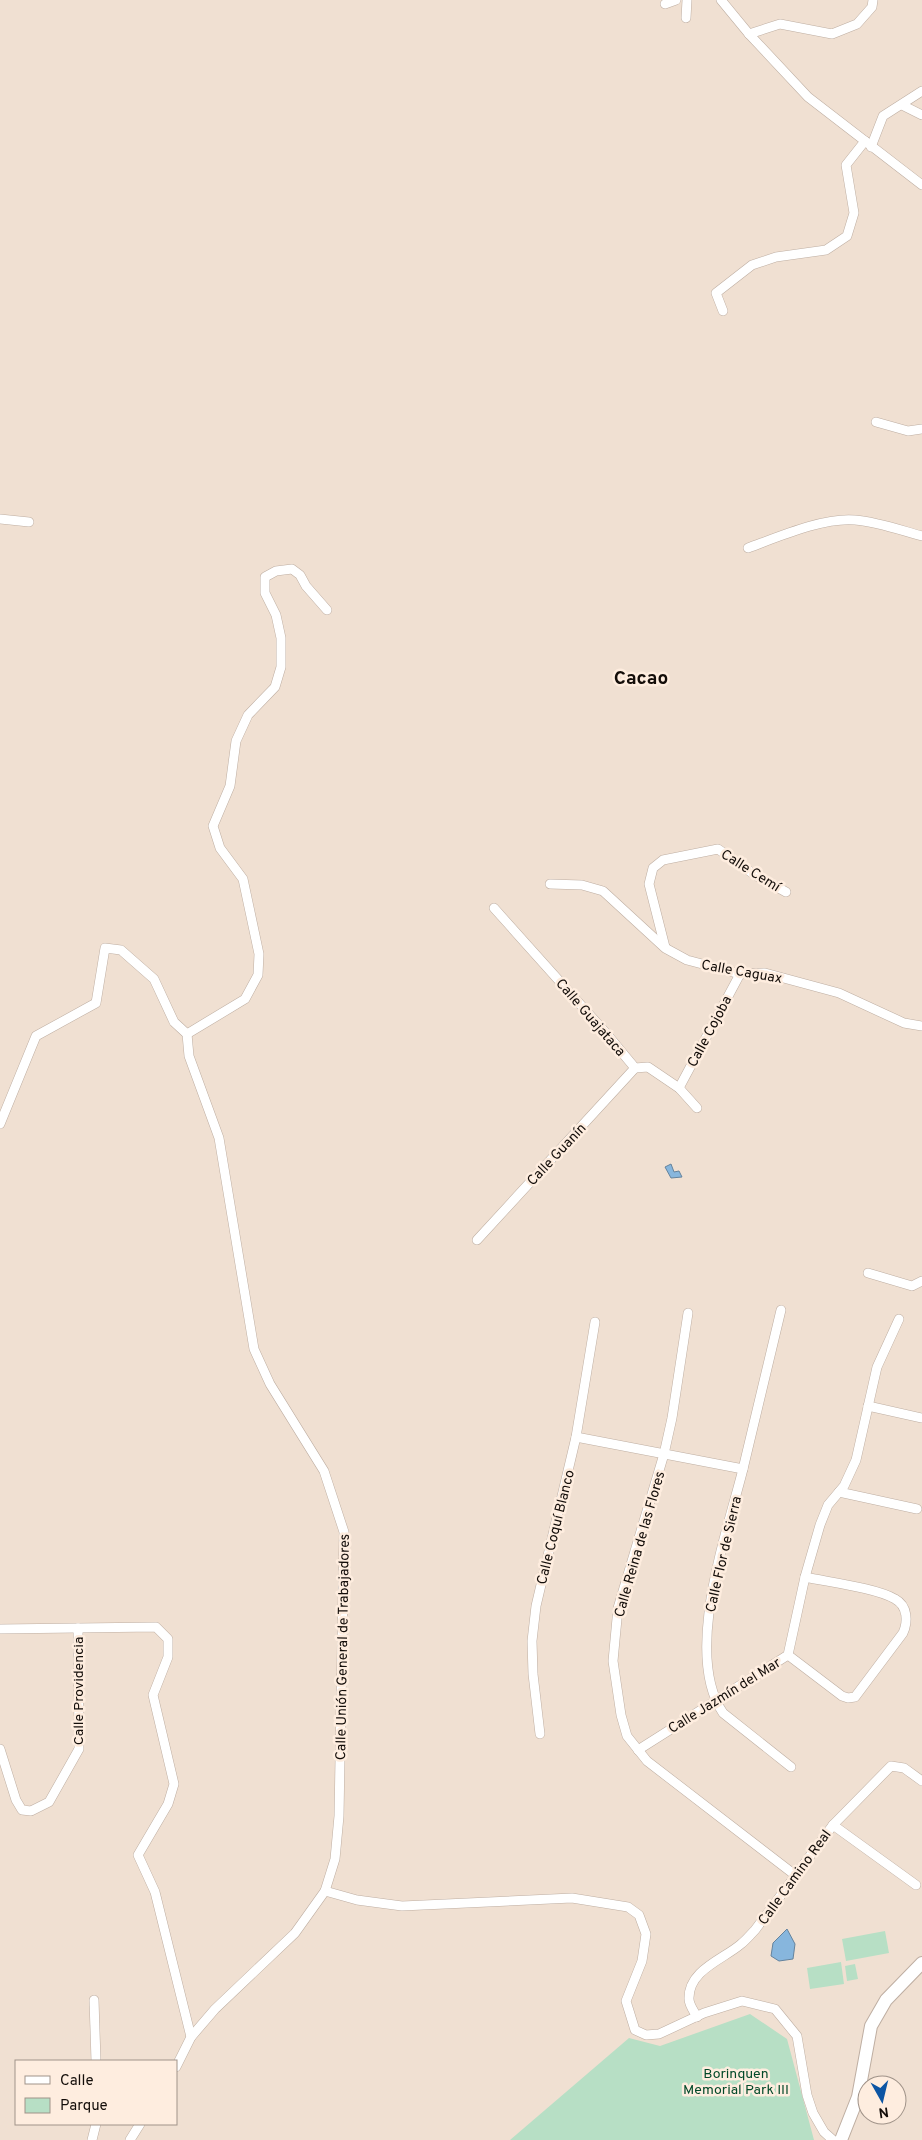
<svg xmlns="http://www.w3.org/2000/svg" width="922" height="2140" font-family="Overpass,sans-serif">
	<rect width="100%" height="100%" fill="#f0e0d2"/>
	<g fill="#b7dfc5">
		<path d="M885,1931L889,1953L846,1961L842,1939Z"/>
		<path d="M841,1962L844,1984L810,1989L807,1968Z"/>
		<path d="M855,1964L858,1979L847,1981L845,1966Z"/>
		<path d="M750,2014L787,2039L814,2140H510L629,2038L660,2046Z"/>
	</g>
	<g fill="#87b6dd" stroke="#64839d">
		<path d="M671,1164L674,1172L679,1171L682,1177L671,1178L665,1167Z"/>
		<path d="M787,1929L795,1944L793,1959L779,1961L771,1956L773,1943Z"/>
	</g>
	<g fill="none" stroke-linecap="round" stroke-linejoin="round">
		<g stroke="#beaea2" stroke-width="10">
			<g id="street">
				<path d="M721,0L749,34L808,97L922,185"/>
				<path d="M665,4L676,0"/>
				<path d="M686,18L687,0"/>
				<path d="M749,34L780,24L832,34L857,24L872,7L873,0"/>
				<path d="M902,105L922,115"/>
				<path d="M871,147L883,116L922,91"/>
				<path d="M723,311L716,293L752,265L776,257L826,250L847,236L854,213L846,165L865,141"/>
				<path d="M876,422L908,431L922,429"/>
				<path d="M0,519L29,522"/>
				<path d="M748,548C778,537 824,517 855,520C878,522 900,530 922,536"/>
				<path d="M550,884L582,885L603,891L665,948L687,960L740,974L765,973L839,993L904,1023L922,1026"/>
				<path d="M494,908L605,1032L635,1068L648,1067L679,1088L697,1108"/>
				<path d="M665,947L649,884L653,868L663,860L718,849L755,875L786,892"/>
				<path d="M187,1034L245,999L258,975L259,954L243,879L220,848L213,826L230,786L236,741L248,715L275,687L281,667V638L276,615L265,593V577L276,571L292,569L300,575L306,586L327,610"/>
				<path d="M679,1088L740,974"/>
				<path d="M0,1124L36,1036L96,1003L105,948L121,950L154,979L174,1022L187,1034L189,1056L219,1138L254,1349L270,1384L324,1471L344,1532L339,1816L335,1859L325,1891L295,1933L215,2009L191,2037L176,2067"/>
				<path d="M477,1240L635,1068"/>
				<path d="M868,1273L912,1286L922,1281"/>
				<path d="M781,1310C768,1363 756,1416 743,1469C727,1533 683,1654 723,1713L791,1767"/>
				<path d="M688,1313L672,1418L664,1454L618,1608L613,1661L621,1715L627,1736L647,1761L795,1875"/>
				<path d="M868,1406L922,1418"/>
				<path d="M576,1437L743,1469"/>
				<path d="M839,1492L917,1509"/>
				<path d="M0,1629L156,1627L168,1639V1657L153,1695L174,1784L168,1804L138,1855L155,1892L191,2037"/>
				<path d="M788,1655L842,1696L848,1698L855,1697L903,1633C908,1622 908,1606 895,1599C877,1588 828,1582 805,1577"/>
				<path d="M540,1734L533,1674L532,1641L536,1606L576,1437L595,1322"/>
				<path d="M0,1749L16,1800L22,1810L31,1811L49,1802L79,1749L78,1628"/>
				<path d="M638,1750L788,1655L805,1577L820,1525L828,1505L844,1486L856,1460L877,1367L899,1319"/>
				<path d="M833,1825L916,1885"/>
				<path d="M325,1891L357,1900L402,1906L572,1898L628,1907L639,1915L646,1934L642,1961L626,2001L635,2030L646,2035L659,2034L704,2013L742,2001L775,2009L797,2036L807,2095L813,2113L824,2132L833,2140"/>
				<path d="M94,2000L96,2061"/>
				<path d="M697,2017C694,2011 689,2005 689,1999C688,1970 724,1959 741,1944C746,1940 750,1935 755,1930L833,1825L891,1766L904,1768L922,1781"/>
				<path d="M92,2140L96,2124"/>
				<path d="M130,2140L140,2124"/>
			</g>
		</g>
		<g stroke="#beaea2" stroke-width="14">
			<path id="secondary" d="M841,2140L858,2097L871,2026L886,2000L922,1963"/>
		</g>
		<use href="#street" stroke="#fff" stroke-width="9"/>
		<use href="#secondary" stroke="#fff" stroke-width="12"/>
	</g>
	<g text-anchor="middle" stroke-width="5" stroke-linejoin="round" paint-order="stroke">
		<g font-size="14" fill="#130d09" stroke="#feeddf">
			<text transform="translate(751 870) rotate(32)" y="5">Calle Cemí</text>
			<text transform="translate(742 971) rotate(10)" y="5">Calle Caguax</text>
			<text transform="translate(591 1017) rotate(49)" y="5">Calle Guajataca</text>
			<text transform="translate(709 1031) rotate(-62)" y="5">Calle Cojoba</text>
			<text transform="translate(556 1154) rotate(-47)" y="5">Calle Guanín</text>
			<text transform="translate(555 1527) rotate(-76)" y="5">Calle Coquí Blanco</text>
			<text transform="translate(639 1544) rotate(-74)" y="5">Calle Reina de las Flores</text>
			<text transform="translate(723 1554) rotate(-77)" y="5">Calle Flor de Sierra</text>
			<text transform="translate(342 1647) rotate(-89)" y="5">Calle Unión General de Trabajadores</text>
			<text transform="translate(78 1691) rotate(-90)" y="5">Calle Providencia</text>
			<text transform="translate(724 1695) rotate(-32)" y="5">Calle Jazmín del Mar</text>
			<text transform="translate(794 1877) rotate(-54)" y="5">Calle Camino Real</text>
		</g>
		<g font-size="14" fill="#024929" stroke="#feeddf">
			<text x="736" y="2078">Borinquen<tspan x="736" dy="16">Memorial Park III</tspan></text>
		</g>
		<g font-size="19" font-weight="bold" fill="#130d09" stroke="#feeddf">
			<text x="641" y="684">Cacao</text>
		</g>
	</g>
	<rect x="15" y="2060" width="162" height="65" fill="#feeddf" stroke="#a09389"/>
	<rect x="25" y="2076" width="25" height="8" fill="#ffffff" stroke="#a09389"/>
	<text x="60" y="2085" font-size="15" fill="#130d09">Calle</text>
	<rect x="25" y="2098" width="25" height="15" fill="#b7dfc5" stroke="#a09389"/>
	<text x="60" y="2110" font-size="15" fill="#130d09">Parque</text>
	<g transform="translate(882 2100) rotate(172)"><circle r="24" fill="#feeddf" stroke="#a09389"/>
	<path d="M0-4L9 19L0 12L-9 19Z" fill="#0c55a4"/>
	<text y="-8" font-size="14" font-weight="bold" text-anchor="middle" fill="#130d09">N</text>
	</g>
</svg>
